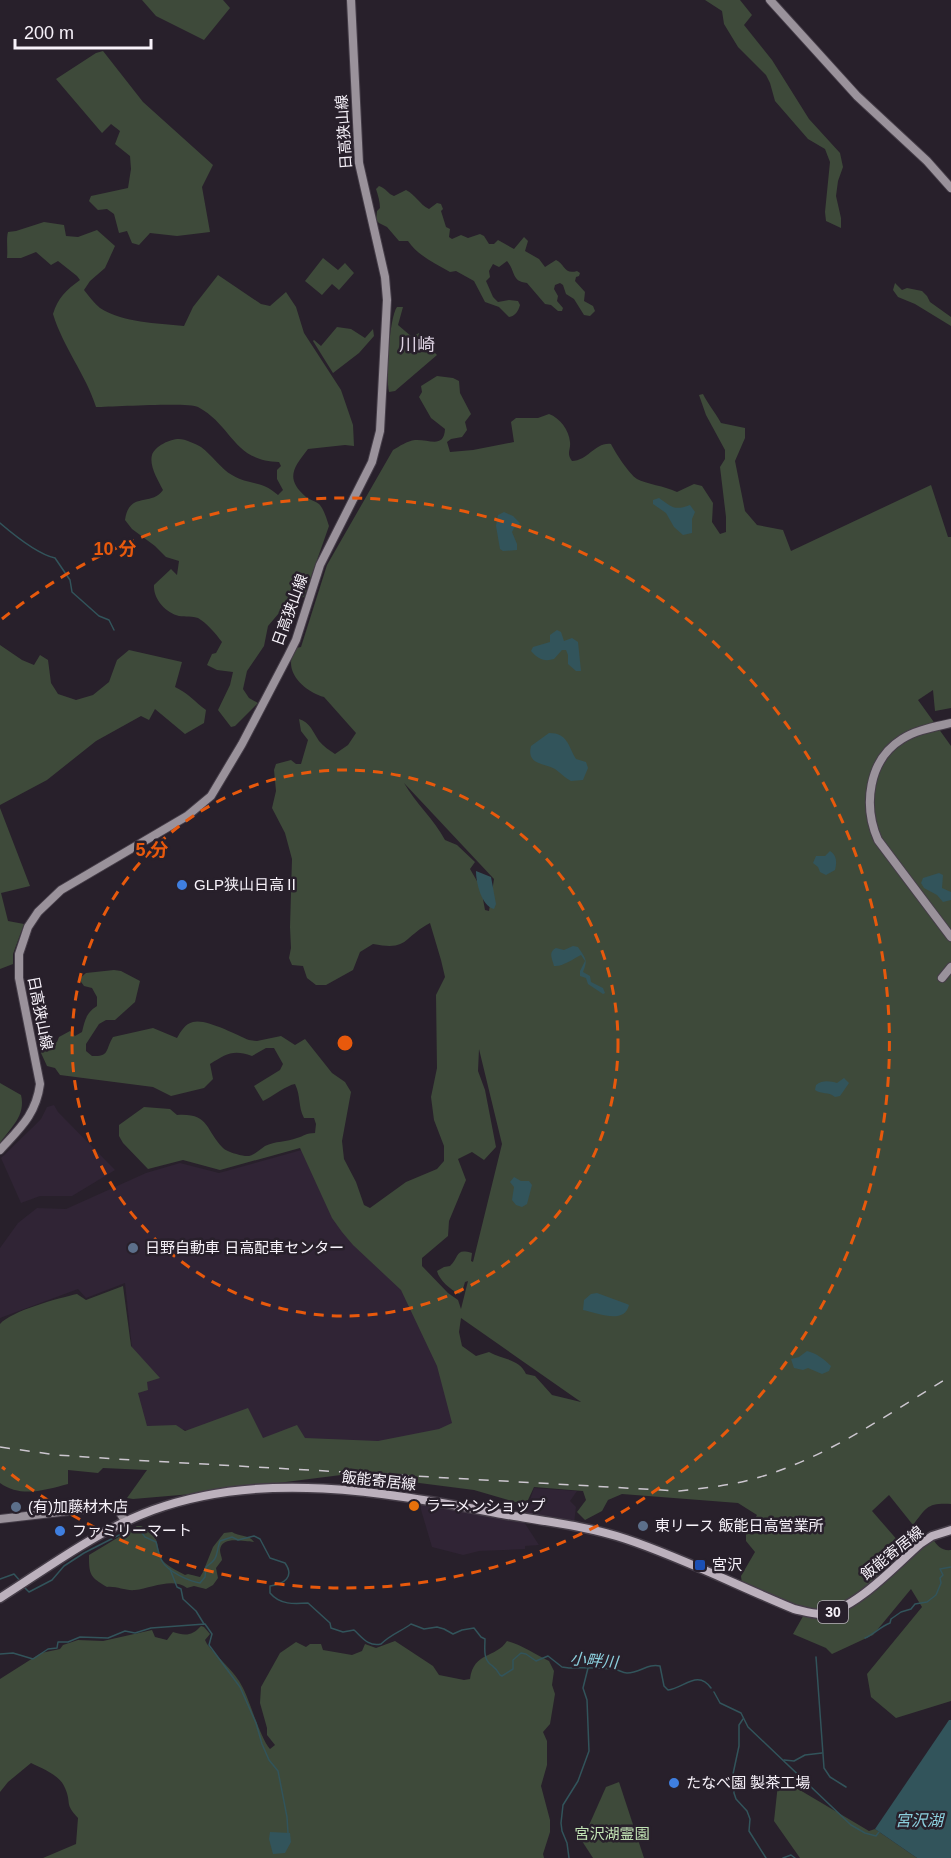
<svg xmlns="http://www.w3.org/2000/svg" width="951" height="1858" font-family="Helvetica,'Noto Sans JP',sans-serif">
	<rect width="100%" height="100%" fill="#28202b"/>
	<g fill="#302435">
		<path d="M54,1105L58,1112L115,1170L72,1196H40L21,1203L1,1158L32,1128L41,1119L47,1107Z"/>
		<path d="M305,1149L404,1287L442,1365L455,1427L401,1447L261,1443L189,1431L174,1427H144L137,1395L125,1283L86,1298L78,1289L0,1318V1248L18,1223L37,1208L66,1209L146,1173L180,1163L219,1173Z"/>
		<path d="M534,1488L577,1491L570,1501L576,1507L574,1524L525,1515Z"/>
		<path d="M419,1503L524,1522L539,1545L525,1546V1549L479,1551L463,1555L432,1547Z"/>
	</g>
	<g fill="#3e4a3a" fill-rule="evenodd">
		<path d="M142,0H223L230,8L204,40L156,16Z"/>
		<path d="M705,0H740L752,15L744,25L772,60L809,119L840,153L843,167L838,181L836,196L841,218V228L826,221L825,212L830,162L825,149L808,139L775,101L770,83L766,75L738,47L724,24L722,11Z"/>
		<path d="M103,51L143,102L213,165L202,187L210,232L177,236L150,233L139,245L132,243L127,231L119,233L114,214L107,209L98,210L89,201L91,196L128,188L131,169L130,156L115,144L120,131L111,124L102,133L56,79L96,53Z"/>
		<path d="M379,186C386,188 388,194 394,196L406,190C416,195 419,204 429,209L437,203L441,204L443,209L441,211L446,227L450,229L449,237L452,239L461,235L468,238L480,234L484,236L489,244H494L498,240L514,249L524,237L528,241L525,251L539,259L545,267L556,260C565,264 564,275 577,271L580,273L579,276L576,277L575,281L585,292L584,301L593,306L595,311L590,316L584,315L574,299L566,294L563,285L560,283L555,285L554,289L558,296L557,301L563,308L562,311H558L551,305L545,304L527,283C511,281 516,272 507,261L499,267L493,264L489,271L490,277L486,281L493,297L498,302L509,300L518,301L520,305C518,312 515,316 509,317L499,307L485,302L474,281L456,271L450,272C435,263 418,256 408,241H399L387,227L379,223L376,220L377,211L380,208C380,202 378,195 376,189Z"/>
		<path d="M44,222L64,225L66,236L78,237L97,230L115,246L105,268L90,281L84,290C89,296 94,303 100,308C124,323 156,323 184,326L193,307L218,275L261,304L270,306L286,292L296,307L304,333L341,390L353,425L354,446L345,445L308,449C293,468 285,479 306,497C310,500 315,501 319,504C324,509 327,520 329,526L304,597L290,600L268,626L264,646L247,671L243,689L249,698L258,703L235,726L231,727L218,710L230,685L233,672L217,670L207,665L212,654L216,653L222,642C216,634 207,623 198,618C193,616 185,617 179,616C166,613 153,599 154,585L171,569L177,575L179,561L166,557L155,546L132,529L125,520C129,491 151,507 163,490C158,480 149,466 152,455C155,446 170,439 179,439C185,439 196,444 201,447C212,455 221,469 232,475C248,485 262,480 278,495L283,490L277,479V470L281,466L279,462C233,461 233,426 198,407C189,402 112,407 96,407C86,375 63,347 53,314C58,298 66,290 80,280L77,276L58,261L51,265L36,252L21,258H7C8,249 6,240 8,232L16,231Z"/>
		<path d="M323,258L338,270L345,263L354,273L339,290L332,284L322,295L305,281Z"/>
		<path d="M895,283L902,290L907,288L922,291L927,296L930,302L951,317V326L915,304L898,297L893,290Z"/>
		<path d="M397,307H403L398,325L412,337L419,333C422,345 430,347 437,355L395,391L389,392C386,378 389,318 397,307Z"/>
		<path d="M337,327L351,329L365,338L373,329L374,336L359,353L333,373L313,341L314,340L321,346Z"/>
		<path d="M437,376L453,378L459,381L460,393L471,414L465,422L467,430L462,437L451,439L447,442L450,452L473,450L514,442L511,422L516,418H538L549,414C560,418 569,430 570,442C571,450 566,453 572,461C588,461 595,442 611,444C615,452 629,474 637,479C646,484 665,486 677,492L694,484L702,486L713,503L712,522L720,534L726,532V517L720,467L725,459V450L706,415L699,395L703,394C708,404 715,412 721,423L745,428V438L735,461L745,511L757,525L783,530L791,551L931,485L948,537H951V708L935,711L933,690L918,700L951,746V1504C927,1503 927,1507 913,1525L889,1495L872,1511L906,1550L917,1552L933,1539C937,1546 942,1551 951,1550V1701L896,1718L871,1697L867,1674L922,1607L911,1589L873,1635L832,1654L826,1648L793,1634L806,1611L742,1584L741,1576L755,1552L746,1541V1533L757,1515L738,1503L622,1494L608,1500L602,1511L585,1520L577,1512L586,1500L583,1491L534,1487L528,1500L522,1504L474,1490L349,1474L192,1494L133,1499L127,1498L147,1470L103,1468L98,1473L68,1470V1484C45,1490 21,1498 0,1483V1324C11,1311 59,1298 77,1294L86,1300L123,1286L131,1346L160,1378L147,1382L148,1390L138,1393L147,1426L176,1425L185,1431L248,1408L263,1438L297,1425L305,1438L378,1441L439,1429L452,1423L437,1366L401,1290L353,1245L342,1232L332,1218L300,1148L220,1170L183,1160L148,1169L123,1143L119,1136V1125L144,1107L170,1109L177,1115C210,1113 205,1130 223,1148C227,1152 239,1155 245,1156C253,1157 259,1150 265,1146C275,1141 287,1142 297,1138C304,1136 306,1133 315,1133L316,1124L314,1118H304C298,1107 301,1096 295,1084C287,1085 273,1096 263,1101L254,1086L280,1070L283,1064L274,1048H266L252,1056C233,1049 226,1054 210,1064L213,1079L204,1088L171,1096L153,1087L60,1075L55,1068L47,1066L41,1053L45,1047L57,1042L59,1037L70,1031L75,1036L82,1032C85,1020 86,1013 97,1006V997L92,988L84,986L79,979L86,973L114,970L121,971L140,981L135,1002L115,1020H106L99,1024L86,1044V1051L92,1056C110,1057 105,1050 113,1037L153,1028L177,1038C181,1031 185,1024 193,1022C205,1018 237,1035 249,1040L257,1041L281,1036L295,1045L305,1039L332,1073L345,1082L351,1092L342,1141L344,1159L356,1182L364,1205L370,1208L406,1182L437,1169L444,1161V1146L434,1120L431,1097L437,1068L436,995L445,977L441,960L430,923C402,938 409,951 373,944L360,952L353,970L326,985H316L307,978L303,966L292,965L289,958L291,948L290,927L292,859L285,833L272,808L276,791L274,770L276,764L291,760L296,764H301L308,740L301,731L299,719C310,722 313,732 319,741C323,746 329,750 335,754L348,745L356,733L324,697C309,693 291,679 291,663C291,658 294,652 296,648L301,647L327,565L393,450C400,446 407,441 415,440C429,439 444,449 445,429L431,418L419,397L422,392L421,386ZM404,783L494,879L489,911L485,910L481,888L470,869L475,862L457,845L445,840C434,819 416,804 404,783ZM479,1049L502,1144L473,1262L471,1261L472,1253C455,1248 460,1256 450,1266L444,1267L437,1271C439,1280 451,1290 459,1294L462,1292L465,1282L468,1281L461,1309L458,1300L448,1293L422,1266V1258L448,1236L449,1221L466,1180L458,1159L472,1152L484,1160L496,1147L485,1090L478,1071ZM461,1318L581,1402L552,1395L535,1376L526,1374C519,1358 502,1360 489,1352L476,1356L462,1346L459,1332Z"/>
		<path d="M0,645L22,660L34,665L40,655L48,660L51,683L58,694L76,700L93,695L109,682L117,660L129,650L182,662L175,687C188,693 195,702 206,710L204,723L185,734L155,709L149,720L141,716L96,741L47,780L0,805Z"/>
		<path d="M0,808L30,886L1,893L8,921L24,924L13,954V964L0,969Z"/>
		<path d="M0,1083L21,1095C26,1116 11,1127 0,1143Z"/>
		<path d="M137,1526H141C165,1537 153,1551 164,1562C169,1567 178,1571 185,1575L188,1574L200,1577L203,1572L213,1547L224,1533L232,1532C239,1537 249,1534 254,1542C244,1542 222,1535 220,1550C220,1554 222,1557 222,1560L216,1568L218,1578L213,1585L206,1589L194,1586L187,1588C173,1577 151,1588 135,1590C125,1591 117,1586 107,1587C90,1577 89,1575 89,1555Z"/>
		<path d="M201,1626L204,1627L210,1634L205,1640L207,1644C218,1659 235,1671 243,1688C251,1704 260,1737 270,1749L275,1745L267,1735V1728L260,1703L261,1687L280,1653L296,1642L306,1647L310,1644H321L323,1650L352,1655L362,1651L365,1644L376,1648L395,1641L433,1666L439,1675L464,1680L470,1679C474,1651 495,1659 507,1641C522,1645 534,1654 549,1661L554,1671L552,1685L555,1694L550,1724L543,1732L547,1741V1765L541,1786L550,1820V1832L543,1854L544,1858H43L76,1844L78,1818C64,1803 72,1804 65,1788C60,1775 43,1769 31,1763L8,1782L0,1792V1679L41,1653L60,1649L63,1645L78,1640L103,1641L152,1630L155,1637L167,1640L173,1632C185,1636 192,1636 201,1626Z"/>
		<path d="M619,1782L644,1858H593L582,1841L606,1787Z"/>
		<path d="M778,1784L793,1786L869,1831L875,1829L917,1858H800L774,1821Z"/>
	</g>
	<g fill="#32545b">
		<path d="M659,498C672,507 674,511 690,505L695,512L692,519V533L683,535L674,527L666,513L653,504V500Z"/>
		<path d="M504,512L513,516L520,523L518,527L514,528L512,532L517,544V550L503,551L500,549L496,526L498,515Z"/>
		<path d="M557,630L561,632L564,641L572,638L578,642L581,671H576L568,664V655L566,650H562L554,659C544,662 538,659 531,651L533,647L550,642V635Z"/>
		<path d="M549,733C568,733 568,746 576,759L586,762L588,768L583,780L571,781C565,778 561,773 555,769C545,763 526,765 531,746Z"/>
		<path d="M830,851C837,855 837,863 835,870L826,875L820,872L818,867L813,863L816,856H825Z"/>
		<path d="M476,871L491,877L496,904L494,909C481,906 476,882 476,871Z"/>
		<path d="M939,873L943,875L942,888L951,892V900L943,902L937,895L924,888L921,883L923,878Z"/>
		<path d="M573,946L578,947C586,959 588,960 583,972L590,976L591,982L603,988L605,993L603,994L588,984L586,978L580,976V971L585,961L581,955C573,959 562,967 554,966C552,958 548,952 556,948L564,950Z"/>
		<path d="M844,1078L849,1083L840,1096L835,1097C828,1091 822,1095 815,1090L816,1085C822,1080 830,1081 837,1083Z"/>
		<path d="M514,1177L521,1181H529L532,1185L527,1204L522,1207L516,1205L512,1200L514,1187L510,1182Z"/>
		<path d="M597,1293L627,1304L629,1305C624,1325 598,1313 583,1310L584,1300L591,1294Z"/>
		<path d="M807,1351C816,1353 824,1359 831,1366L829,1371L822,1374L808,1368L803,1370L794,1368L791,1359L799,1357Z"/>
		<path d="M949,1720H951V1858H917L875,1829Z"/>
		<path d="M270,1832L290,1833L291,1842L285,1853L273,1854L269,1839Z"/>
	</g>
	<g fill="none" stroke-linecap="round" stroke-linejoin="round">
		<g stroke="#32545b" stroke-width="1.5">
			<path d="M0,523C14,535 37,554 55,558L70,580L72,592L99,616L109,620L114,630"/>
			<path d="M170,1569L177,1587L181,1589L183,1599L196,1611L204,1624"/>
			<path d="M0,1579L14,1574L21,1582"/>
			<path d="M23,1586L29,1592L52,1580L64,1566L84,1553L129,1530H140L145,1537L156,1542C158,1549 159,1556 162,1561C168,1572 189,1581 200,1583L205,1577L206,1567C220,1557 215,1555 220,1541L232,1537L238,1540L254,1536L260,1539L270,1558L285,1563C295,1577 284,1584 270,1586V1593C280,1605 294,1604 308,1603L330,1623L331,1628L343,1632L354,1630C362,1637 368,1647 381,1644C391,1634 400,1632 411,1624L424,1629L437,1627L444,1629L453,1634L462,1630L474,1628L481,1637L485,1639C485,1647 483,1658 490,1664C495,1668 497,1669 500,1675L502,1676L513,1669V1660L521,1653L526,1654L536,1661L548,1656L562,1667L569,1668C583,1667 599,1668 613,1669C618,1669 622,1673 627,1673C640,1673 648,1663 660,1666L664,1686L668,1690C684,1688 698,1669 711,1688"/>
			<path d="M865,1638C874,1634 880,1627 890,1623L891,1619L901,1612L911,1609L915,1604L927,1602L936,1595L941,1583L940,1578L943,1575L940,1569L951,1567"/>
			<path d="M0,1654L13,1653L33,1659L48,1649L57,1648L58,1642H68L80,1637L108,1638L125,1631L135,1633L151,1628L205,1624L212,1634L209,1645L240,1687L256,1723L262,1744L269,1760L278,1771L287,1817L288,1833"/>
			<path d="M816,1657L824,1768L830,1777L846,1787"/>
			<path d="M714,1692L720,1703L741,1713L748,1727L851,1825L865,1833L876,1836L879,1832"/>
			<path d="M743,1719L739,1725V1746L733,1774L734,1793L736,1799L747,1811L750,1819L749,1831L766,1858"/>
			<path d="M784,1760L794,1761L805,1755L822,1753"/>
			<path d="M569,1858L567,1843L562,1831L561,1823L563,1805L578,1781L589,1751L587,1700L583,1688L588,1668"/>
			<path d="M783,1858L791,1855L795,1858"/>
		</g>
		<g stroke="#453d48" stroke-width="10">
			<g id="secondary">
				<path d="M770,0L857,96L927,161L951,188"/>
				<path d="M951,723C934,727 916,730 902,739C868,760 863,806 878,840L951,937"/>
				<path d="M942,978L951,967"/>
				<path d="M0,1150C19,1129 36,1115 40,1084L19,978V954L28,927L38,912L61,890L187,816L211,796L242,744L288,656L296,640L320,565L372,462L380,431L387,300L385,277L359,163L351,0"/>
				<path d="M0,1519L112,1506H116L125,1521"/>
			</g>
		</g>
		<g stroke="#453d48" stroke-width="11">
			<path id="primary" d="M0,1598C49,1567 98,1530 153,1510C266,1469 388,1493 502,1514C543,1521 587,1526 626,1539C683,1558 738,1586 794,1609C803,1611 812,1614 821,1614C853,1612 896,1565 920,1544L932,1536L951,1530"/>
		</g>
		<use href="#secondary" stroke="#9a929b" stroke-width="8"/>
		<use href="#primary" stroke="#bcb1bd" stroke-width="8"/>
		<path stroke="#ccc6cf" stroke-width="1.5" stroke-dasharray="10 10" stroke-linecap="butt" d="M0,1447L57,1455L132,1460L679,1491C706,1488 734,1485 760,1477C828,1457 891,1412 951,1376"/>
	</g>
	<g fill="none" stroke="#e8590c" stroke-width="3" stroke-dasharray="10 8">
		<circle cx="345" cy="1043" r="273"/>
		<path d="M2 619A545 545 0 1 1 2 1467"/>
	</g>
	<g fill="#3f7fe0" stroke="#28202b" stroke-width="2">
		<circle cx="182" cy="885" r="6"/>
		<circle cx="60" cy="1531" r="6"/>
		<circle cx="674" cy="1783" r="6"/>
	</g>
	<g fill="#5c6f8a" stroke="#28202b" stroke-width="2">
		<circle cx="133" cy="1248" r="6"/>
		<circle cx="16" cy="1507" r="6"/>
		<circle cx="643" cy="1526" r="6"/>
	</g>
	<circle fill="#e8710a" stroke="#28202b" stroke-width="2" cx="414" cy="1506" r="6"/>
	<rect fill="#1a4fb4" stroke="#28202b" stroke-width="2" x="694" y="1559" width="12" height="12" rx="3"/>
	<g text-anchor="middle" stroke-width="5" stroke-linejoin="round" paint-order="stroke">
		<rect fill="#28202b" stroke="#b9b3bc" stroke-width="1.5" x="818" y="1601" width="30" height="22" rx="4.5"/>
		<g font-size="14" font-weight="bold" fill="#f7f2fa">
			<text x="833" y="1617">30</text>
		</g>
		<g font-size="15" fill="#f7f2fa" stroke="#28202b">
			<text transform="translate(344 132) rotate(-94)" y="5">日高狭山線</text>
			<text transform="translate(290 610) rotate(-70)" y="5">日高狭山線</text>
			<text transform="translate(40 1013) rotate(79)" y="5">日高狭山線</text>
			<text transform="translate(379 1481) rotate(6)" y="5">飯能寄居線</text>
			<text transform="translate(892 1553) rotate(-39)" y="5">飯能寄居線</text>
		</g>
		<g font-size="15" fill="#f7f2fa" stroke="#28202b" text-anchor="start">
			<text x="194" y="890">GLP狭山日高Ⅱ</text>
			<text x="145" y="1253">日野自動車 日高配車センター</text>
			<text x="426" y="1511">ラーメンショップ</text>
			<text x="28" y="1512">(有)加藤材木店</text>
			<text x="655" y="1531">東リース 飯能日高営業所</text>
			<text x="72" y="1536">ファミリーマート</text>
			<text x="712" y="1570">宮沢</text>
			<text x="686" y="1788">たなべ園 製茶工場</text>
		</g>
		<g font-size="15" fill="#c1e2b4" stroke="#28202b">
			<text x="612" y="1839">宮沢湖霊園</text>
		</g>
		<g font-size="16" font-style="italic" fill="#8bcfdd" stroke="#28202b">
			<text transform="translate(594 1660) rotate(5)" y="6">小畔川</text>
			<text x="919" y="1826">宮沢湖</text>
		</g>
		<g font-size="18" fill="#dcd1e1" stroke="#28202b">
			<text x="417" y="351">川崎</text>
		</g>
	</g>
	<circle cx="345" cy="1043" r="9" fill="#e8590c" stroke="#28202b" stroke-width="3"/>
	<g font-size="18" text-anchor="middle" font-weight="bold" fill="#e8590c" stroke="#28202b" stroke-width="5" stroke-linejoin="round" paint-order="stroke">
		<text x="115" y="555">10 分</text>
		<text x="152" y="856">5 分</text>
	</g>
	<path d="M15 39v9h136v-9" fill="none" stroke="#f7f2fa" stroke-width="3"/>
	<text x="24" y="39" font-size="18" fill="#f7f2fa" stroke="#28202b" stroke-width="4.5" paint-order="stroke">200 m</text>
</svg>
